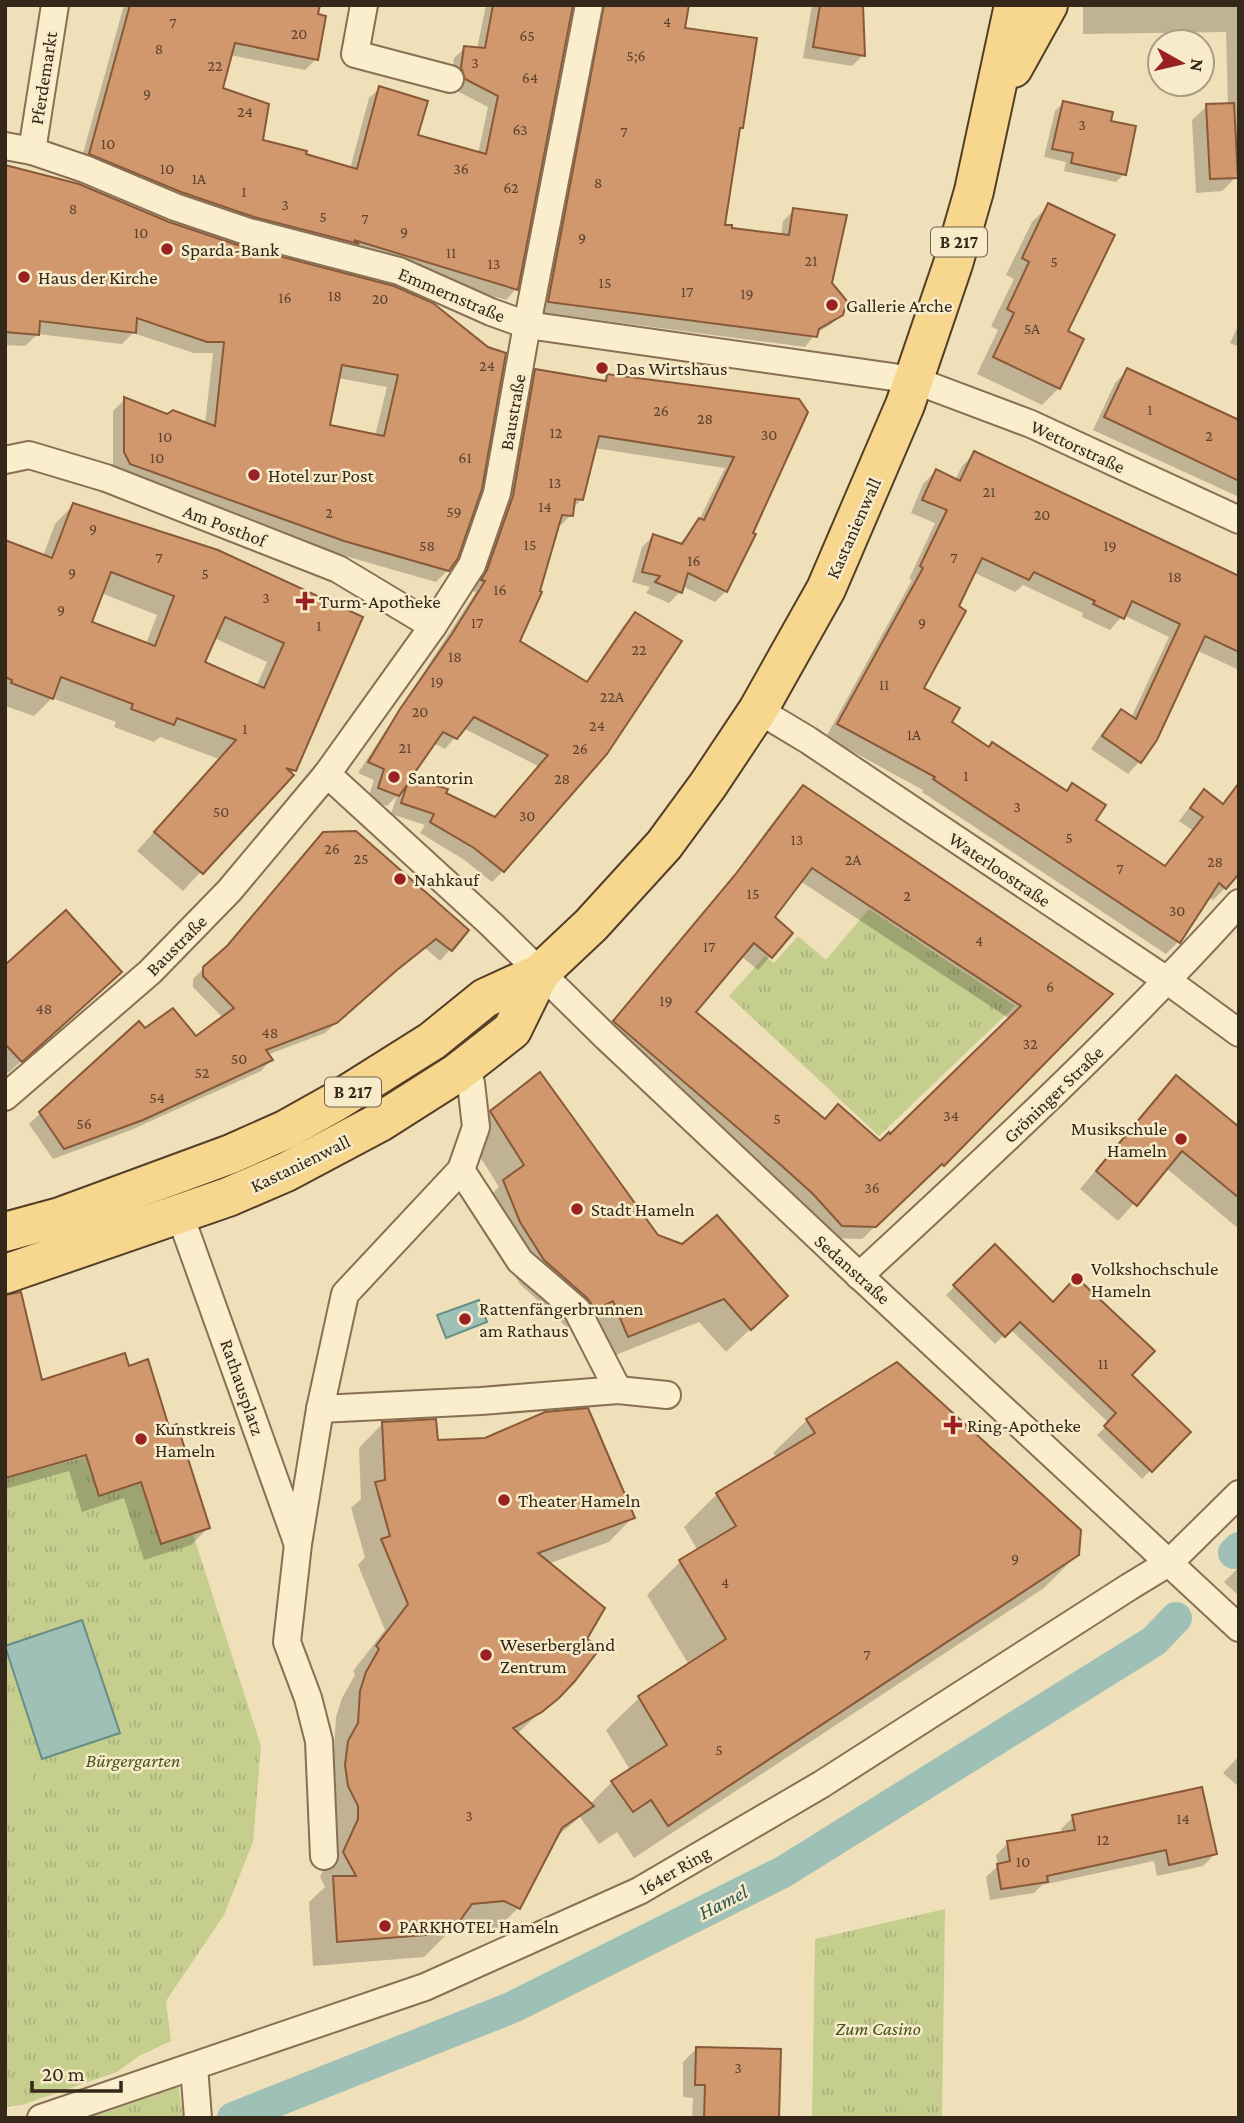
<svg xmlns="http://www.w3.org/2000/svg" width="1244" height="2123" font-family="'Crimson Pro',serif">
	<defs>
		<pattern id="grass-tufts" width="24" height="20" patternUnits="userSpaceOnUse" patternTransform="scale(1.75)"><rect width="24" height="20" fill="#c6ce8e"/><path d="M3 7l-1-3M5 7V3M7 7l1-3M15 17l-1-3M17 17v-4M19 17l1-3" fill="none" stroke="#abb17a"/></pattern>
	</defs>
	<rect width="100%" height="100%" fill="#f0e0ba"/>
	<g fill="url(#grass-tufts)">
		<path d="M869,909L1015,1006L879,1136L729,996L765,956L774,963L798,936L826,960Z"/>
		<path d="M87,1457L99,1496L141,1482L161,1544L193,1534L261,1746L253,1842L224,1915L166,2001L171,2041L139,2056L117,2072L22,2105L5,2107V1478Z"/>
		<path d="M945,1909L942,2118H812L815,1939Z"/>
		<path d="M178,2083L183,2118H75Z"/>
	</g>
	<path fill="#c6ce8e" d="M5,1696L39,1797L6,1808H5Z"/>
	<g fill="#9fc0b7" stroke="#678e84" stroke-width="2">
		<path d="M479,1300L487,1322L446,1338L437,1315Z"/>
		<path d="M82,1620L120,1733L42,1759L5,1646Z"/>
	</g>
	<g fill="#0003" fill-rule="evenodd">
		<path d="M124,5H318L316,15V59L305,70L230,55L221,89L261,141L350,169L369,98L380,88L416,136L478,154L488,107L455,90L451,79L454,58L465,48L477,49L486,5H571L516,289L506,300L349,252L80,164Z"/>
		<path d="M590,5H687L683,29L742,127L737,131L723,226L730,230L781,236L783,221L794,210L830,284L842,314L830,325L816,333L805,347L538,312Z"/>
		<path d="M812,5H862L863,55L852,66L803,58Z"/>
		<path d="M1083,5H1239V159L1235,160L1236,177L1222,191L1196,193L1192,120L1207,106L1228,105L1226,32L1083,34Z"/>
		<path d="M1063,103L1109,122L1124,174L1116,182L1064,171L1066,162L1044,157L1055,111Z"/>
		<path d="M5,168L243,249L393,288L448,570L436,582L331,552L118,475L113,464V411L125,399L168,416L205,424L213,353H194L133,333L122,344L38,334L25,346L5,345ZM338,378L387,387L375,436L328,426Z"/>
		<path d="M1049,205L1066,332L1059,388L1042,405L977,374L998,330L991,326L1014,279L1006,275L1032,222Z"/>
		<path d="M1239,324V347L1230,343Z"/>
		<path d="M536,370L602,382L608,376L798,401L726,591L715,602L682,586L680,592L669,603L646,593L650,587L632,582L642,547L653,536L679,545L699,520L725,468L594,448L582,499L572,509L571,515L560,526H557L518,642L585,683L624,625L635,614L503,871L492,882L463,859L420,833L425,825L391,814L397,796L387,806L368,799L374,780L358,773L476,592L472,591L502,508L525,382ZM463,728L538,766L494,819L408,779L433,743L445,749Z"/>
		<path d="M1127,370L1239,423V497L1093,430L1115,383Z"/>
		<path d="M975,453L1239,577V670L1196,650L1140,761L1128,774L1091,749L1109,723L1122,711L1131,718L1169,637L1123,615L1110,630L1082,617L1083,613L1023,585L1015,592L973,572L921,689L950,723L988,748L1066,792L1073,785L1094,821L1163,867L1192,830L1179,821L1192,804L1204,792L1221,805L1239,785L1225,888L1213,900L1208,897L1179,941L1166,954L922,792L923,790L826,737L912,580L909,579L935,523L911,513L923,484L936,471L955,480L962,466Z"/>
		<path d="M73,505L360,617L295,770L183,891L137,851L219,759L160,737L154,742L114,727L116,722L52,698L34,716L5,706V542L43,556L55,524ZM101,593L157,615L146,644L90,623ZM214,638L267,662L256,687L203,663Z"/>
		<path d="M803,787L1110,995L930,1177L928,1176L862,1239L829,1238L601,1034L723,890L790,800ZM800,881L1010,1019L890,1136L880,1144L824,1120L693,1012L741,956L758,970L791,933L773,917Z"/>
		<path d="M466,931L440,961L425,948L384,980L325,1033L267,1055L271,1060L261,1071L131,1130L53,1159L29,1124L114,1043L139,1024L145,1031L195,1038L223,1018L193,987V979L204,968Z"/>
		<path d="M5,968L107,985L8,1073L5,1070Z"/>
		<path d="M1177,1077L1239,1129V1229L1166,1168L1118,1221L1080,1189L1160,1094Z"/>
		<path d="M491,1112L657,1237L761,1319L726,1352L699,1322L603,1360L588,1323L572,1332L520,1284L496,1246L480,1205L499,1187L467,1136Z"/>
		<path d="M995,1246L1188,1432L1142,1479L1097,1435L1109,1423L1010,1329L995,1344L946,1295Z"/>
		<path d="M5,1313L41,1382L168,1429L208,1528L191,1545L144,1560L124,1498L82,1512L69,1471L5,1489Z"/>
		<path d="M897,1364L1078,1554L1044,1588L634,1858L617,1832L599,1844L580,1817L554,1839L518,1908L494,1932L478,1925L453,1928L424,1957L313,1966L309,1902L325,1887L320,1877L335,1845L324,1767L334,1749L336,1717L342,1698L355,1675L353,1671L385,1630L358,1565L365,1557L351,1508L361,1499L359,1448L383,1423L633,1517L609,1542L548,1564V1705L517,1734L590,1804L612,1782L630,1770L606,1730L640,1697L689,1665L647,1595L680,1562L698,1551L684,1527L717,1494L777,1458L773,1453L807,1420Z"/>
		<path d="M1239,1567V1596L1224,1582Z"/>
		<path d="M1239,1756V1787L1223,1773Z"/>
		<path d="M1073,1817L1215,1854L1203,1866L1157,1876L1154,1861L1042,1885L1034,1893L990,1900L986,1877L998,1866L996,1855L1008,1843L1062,1834L1061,1829Z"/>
		<path d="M696,2049L777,2118H692L693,2098L683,2097V2062Z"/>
	</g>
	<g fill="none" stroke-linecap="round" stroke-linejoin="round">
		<g stroke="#9fc0b7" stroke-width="32">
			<path d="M1234,1553L1239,1548"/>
			<path d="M233,2118L513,2007L783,1872L1154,1641L1176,1618"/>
		</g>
	</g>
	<g fill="#d1986e" stroke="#885938" stroke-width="2" fill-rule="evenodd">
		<path d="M130,5H320L318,14L326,16L318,60L235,43L223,88L269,104L263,140L307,151L306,154L357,169L379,86L428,101L418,135L486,154L498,96L465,79L461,67L464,46L485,48L493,5H573L518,290L354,240L359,244L254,217L181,192L89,154Z"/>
		<path d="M604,5H689L685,28L757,38L743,128H740L725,225H732V228L789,235L793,208L847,215L832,283L847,301L843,315L819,329L817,337L548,302Z"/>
		<path d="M820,5H863L865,56L813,47Z"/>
		<path d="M1063,101L1113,112L1111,121L1136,126L1126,175L1071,163L1073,153L1052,149Z"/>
		<path d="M1234,103L1238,178L1210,179L1206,104Z"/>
		<path d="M5,165L79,184L169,222L244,247L394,286L433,303L488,347L506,353L482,489L458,558L449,571L344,541L130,464L124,452V397L167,414L173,410L215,426L224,342H207L137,318L136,333L40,321L39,335L5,332ZM342,365L398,375L384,436L330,425Z"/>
		<path d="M1048,203L1115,235L1068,331L1084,339L1060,389L993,357L1014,313L1007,309L1029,262L1022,258Z"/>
		<path d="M1127,368L1239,420V481L1104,417Z"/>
		<path d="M535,369L606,381L607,374L799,399L808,412L753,533L756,534L727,592L688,573L682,593L655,582L660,576L642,572L653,534L682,544L699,518L704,520L734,457L599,436L583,500L575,499L573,516L562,515L540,591L542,592L520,641L587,682L635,612L682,641L607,754L504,872L474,848L430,822L434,814L401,803L407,785L399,796L378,788L384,769L368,762L400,709L452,634L485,581L481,580L487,570L513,496ZM474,717L548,755L495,817L446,793L448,789L411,778L443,732L457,739Z"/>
		<path d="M974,451L1239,576V652L1205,636L1157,740L1141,763L1102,736L1121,709L1136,719L1180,624L1132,601L1124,619L1093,604L1095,601L1034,572L1029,580L982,558L959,606L966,611L924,688L960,708L952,722L989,747L992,742L1067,791L1072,783L1106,805L1096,820L1165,866L1203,817L1190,808L1204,789L1223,804L1239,783V874L1226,889L1219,883L1180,943L933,779L935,777L837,724L923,568L920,566L947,510L922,500L936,469L960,481Z"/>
		<path d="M73,503L218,550L363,617L296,771L286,768L294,775L203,874L154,832L236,740L177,718L174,725L131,709L133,704L61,677L53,699L11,683L12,680L5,677V540L52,558ZM111,572L174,596L155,646L92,622ZM225,617L284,643L264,688L205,662Z"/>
		<path d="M803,785L1113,994L944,1166L942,1164L876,1227L842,1226L813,1194L782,1166L613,1021L735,875ZM812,868L1021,1006L890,1134L889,1132L880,1141L838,1104L825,1119L696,1012L754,943L772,958L793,933L775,917Z"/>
		<path d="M356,831L469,930L452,951L436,939L397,970L337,1023L266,1050L273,1060L143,1120L64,1149L39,1112L139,1021L145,1028L173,1008L196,1036L234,1008L203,976V967L227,946L323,832Z"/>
		<path d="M66,910L122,972L22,1062L5,1044V965Z"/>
		<path d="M540,1072L658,1235L682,1244L717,1215L788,1296L751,1330L724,1299L628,1337L613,1301L597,1309L593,1306L587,1298L544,1260L520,1222L503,1180L524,1165L490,1111Z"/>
		<path d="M1176,1075L1239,1127V1198L1182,1151L1137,1206L1096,1171Z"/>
		<path d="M995,1244L1053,1302L1076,1277L1155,1351L1132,1375L1191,1432L1152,1472L1104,1426L1116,1413L1020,1322L1005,1337L953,1285Z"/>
		<path d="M21,1292L42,1380L125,1353L129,1366L148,1359L169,1427L177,1424L210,1528L161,1544L141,1482L99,1496L86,1455L5,1478V1295Z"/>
		<path d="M897,1362L1081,1530L1079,1555L668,1826L651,1800L633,1812L611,1781L667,1745L638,1696L726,1639L679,1560L736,1526L716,1493L815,1433L806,1419Z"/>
		<path d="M588,1408L635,1518L538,1553L605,1608L587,1639L601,1647L575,1681L559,1698L542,1712L513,1728L594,1806L562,1828L520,1909L504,1901L472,1904L451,1933L337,1942L333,1876H356L343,1852L358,1819V1806L348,1786L345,1765L348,1741L358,1723L360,1691L366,1672L379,1649L376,1646L408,1604L381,1539L390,1536L375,1482L385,1480L382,1422L436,1419L438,1440L485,1438L545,1412Z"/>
		<path d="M1202,1787L1217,1854L1169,1865L1166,1850L1047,1876L1048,1882L1001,1889L997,1864L1010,1861L1007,1841L1075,1830L1072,1815Z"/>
		<path d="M696,2047L781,2049L779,2118H704L705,2085H695Z"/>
	</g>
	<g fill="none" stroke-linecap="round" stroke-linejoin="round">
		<g stroke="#877054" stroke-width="30">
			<g id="street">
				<path d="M364,5L355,54L450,79"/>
				<path d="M5,146L32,151L85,169L175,207L249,232L399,271L491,312L527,325L914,380L1031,424L1239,520"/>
				<path d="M32,151L55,5"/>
				<path d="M5,460L29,455L106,478L338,569L433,626"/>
				<path d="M758,710L808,740L1168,981L1239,1033"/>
				<path d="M327,774L492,925L605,1036L849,1266L1239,1628"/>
				<path d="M471,1083L476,1127L461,1170L520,1261L577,1310L618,1390"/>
				<path d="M5,1097L150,972L229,891L327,774L433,626L472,565L497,493L527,325L589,5"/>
				<path d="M186,1232L297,1542"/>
				<path d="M859,1276C990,1155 1120,1035 1239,903"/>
				<path d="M320,1409L481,1401L618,1390L667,1395"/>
				<path d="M324,1856L319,1741L308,1698L287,1642L298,1544L320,1409L345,1294L461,1170"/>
				<path d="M194,2067L198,2118"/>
				<path d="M41,2118L425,1987L639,1891L822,1784L1129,1587L1170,1562L1239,1494"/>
			</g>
		</g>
		<g stroke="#543e29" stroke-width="42">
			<g id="primary">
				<path d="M1013,68L1048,5"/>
				<path d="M5,1232L60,1217L231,1154L285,1130L335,1102L432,1041L485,998L540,973L591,925L664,845L708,785L758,710L826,589L905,405L953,264L974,191L1014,5"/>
				<path d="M5,1274L228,1197L286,1172L380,1122L457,1073L512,1030L540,973"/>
			</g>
		</g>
		<use href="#street" stroke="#fbeecd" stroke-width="26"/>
		<use href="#primary" stroke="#f7d78e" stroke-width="38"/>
	</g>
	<g fill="#9a2121" stroke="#f7ebca" stroke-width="2.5">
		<circle cx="167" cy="249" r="7"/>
		<circle cx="24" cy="277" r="7"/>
		<circle cx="832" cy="305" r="7"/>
		<circle cx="602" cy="368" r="7"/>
		<circle cx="254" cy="475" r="7"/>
		<path d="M301.5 590.5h7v7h7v7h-7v7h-7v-7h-7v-7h7z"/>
		<circle cx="394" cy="777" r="7"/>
		<circle cx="400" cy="879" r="7"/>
		<circle cx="1181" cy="1139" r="7"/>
		<circle cx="577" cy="1209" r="7"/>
		<circle cx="1077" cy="1279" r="7"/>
		<circle cx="465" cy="1319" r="7"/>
		<path d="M949.5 1414.5h7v7h7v7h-7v7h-7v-7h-7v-7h7z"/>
		<circle cx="141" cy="1439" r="7"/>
		<circle cx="504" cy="1500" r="7"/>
		<circle cx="486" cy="1655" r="7"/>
		<circle cx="385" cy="1926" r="7"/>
	</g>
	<g text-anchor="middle" stroke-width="5" stroke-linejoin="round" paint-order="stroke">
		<g font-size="16" fill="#5c432f">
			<text x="667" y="27">4</text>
			<text x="173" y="28">7</text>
			<text x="299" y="39">20</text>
			<text x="527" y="41">65</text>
			<text x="159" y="54">8</text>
			<text x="636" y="61">5;6</text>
			<text x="475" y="68">3</text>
			<text x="215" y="71">22</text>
			<text x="530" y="83">64</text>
			<text x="147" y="99">9</text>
			<text x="245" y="117">24</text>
			<text x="1082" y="130">3</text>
			<text x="520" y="135">63</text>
			<text x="624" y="137">7</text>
			<text x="108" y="149">10</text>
			<text x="167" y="174">10</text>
			<text x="461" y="174">36</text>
			<text x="199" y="184">1A</text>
			<text x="598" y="188">8</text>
			<text x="511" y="193">62</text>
			<text x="244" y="197">1</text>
			<text x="285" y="210">3</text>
			<text x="73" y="214">8</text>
			<text x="323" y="222">5</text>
			<text x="365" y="224">7</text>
			<text x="404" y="237">9</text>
			<text x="141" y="238">10</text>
			<text x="582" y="243">9</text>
			<text x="451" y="258">11</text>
			<text x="811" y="266">21</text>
			<text x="1054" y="267">5</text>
			<text x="494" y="269">13</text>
			<text x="605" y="288">15</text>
			<text x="687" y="297">17</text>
			<text x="747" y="299">19</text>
			<text x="335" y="301">18</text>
			<text x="285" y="303">16</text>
			<text x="380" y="304">20</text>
			<text x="1032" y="334">5A</text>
			<text x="487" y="371">24</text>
			<text x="1150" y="415">1</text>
			<text x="661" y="416">26</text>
			<text x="705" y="424">28</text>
			<text x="556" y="438">12</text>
			<text x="769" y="440">30</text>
			<text x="1209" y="441">2</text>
			<text x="165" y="442">10</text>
			<text x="157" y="463">10</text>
			<text x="465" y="463">61</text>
			<text x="555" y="488">13</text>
			<text x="989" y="497">21</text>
			<text x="545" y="512">14</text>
			<text x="454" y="517">59</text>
			<text x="329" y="518">2</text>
			<text x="1042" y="520">20</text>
			<text x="93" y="534">9</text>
			<text x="530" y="550">15</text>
			<text x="427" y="551">58</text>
			<text x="1110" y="551">19</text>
			<text x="159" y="563">7</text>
			<text x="954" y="563">7</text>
			<text x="694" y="566">16</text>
			<text x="72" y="578">9</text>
			<text x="205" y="579">5</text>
			<text x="1175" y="582">18</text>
			<text x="500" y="595">16</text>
			<text x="266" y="603">3</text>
			<text x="61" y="615">9</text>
			<text x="477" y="628">17</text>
			<text x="922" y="628">9</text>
			<text x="319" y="631">1</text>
			<text x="639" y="655">22</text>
			<text x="455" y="662">18</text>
			<text x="437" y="687">19</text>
			<text x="884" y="690">11</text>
			<text x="612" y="702">22A</text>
			<text x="420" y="717">20</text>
			<text x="597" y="731">24</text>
			<text x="245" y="734">1</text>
			<text x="914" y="740">1A</text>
			<text x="405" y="753">21</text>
			<text x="580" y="754">26</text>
			<text x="966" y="781">1</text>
			<text x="562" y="784">28</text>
			<text x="1017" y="812">3</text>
			<text x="221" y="817">50</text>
			<text x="527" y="821">30</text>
			<text x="1069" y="843">5</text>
			<text x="797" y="845">13</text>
			<text x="332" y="854">26</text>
			<text x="361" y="864">25</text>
			<text x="853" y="865">2A</text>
			<text x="1215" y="867">28</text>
			<text x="1120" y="874">7</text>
			<text x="753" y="899">15</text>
			<text x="907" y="901">2</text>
			<text x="1177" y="916">30</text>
			<text x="979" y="946">4</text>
			<text x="709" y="952">17</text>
			<text x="1050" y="992">6</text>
			<text x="666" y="1006">19</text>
			<text x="44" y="1014">48</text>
			<text x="270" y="1038">48</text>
			<text x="1030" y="1049">32</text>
			<text x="239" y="1064">50</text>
			<text x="202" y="1078">52</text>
			<text x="157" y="1103">54</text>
			<text x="951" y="1121">34</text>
			<text x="777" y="1124">5</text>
			<text x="84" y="1129">56</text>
			<text x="872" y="1193">36</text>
			<text x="1103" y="1369">11</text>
			<text x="1015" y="1564">9</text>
			<text x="725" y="1588">4</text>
			<text x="867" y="1660">7</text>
			<text x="719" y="1755">5</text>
			<text x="469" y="1821">3</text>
			<text x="1183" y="1824">14</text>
			<text x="1103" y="1845">12</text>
			<text x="1023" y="1867">10</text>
			<text x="738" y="2073">3</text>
		</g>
		<g fill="#f7ebca" stroke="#6f624f" stroke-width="2">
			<rect x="931" y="227.5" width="56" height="29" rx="5"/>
			<rect x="325" y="1077.5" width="56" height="29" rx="5"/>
		</g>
		<g font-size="18" font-weight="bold" fill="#35271a">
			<text x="959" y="248">B 217</text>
			<text x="353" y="1098">B 217</text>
		</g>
		<g font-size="19" fill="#35271a" stroke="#f7ebca">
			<text transform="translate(43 78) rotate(-81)" y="7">Pferdemarkt</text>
			<text transform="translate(452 294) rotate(23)" y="7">Emmernstraße</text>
			<text transform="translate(512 412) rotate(-80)" y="7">Baustraße</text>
			<text transform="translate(1078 446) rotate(25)" y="7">Wettorstraße</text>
			<text transform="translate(225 525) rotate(21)" y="7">Am Posthof</text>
			<text transform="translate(853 528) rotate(-66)" y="7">Kastanienwall</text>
			<text transform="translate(1000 869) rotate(34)" y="7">Waterloostraße</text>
			<text transform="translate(176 945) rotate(-45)" y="7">Baustraße</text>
			<text transform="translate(1053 1094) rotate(-44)" y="7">Gröninger Straße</text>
			<text transform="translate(300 1163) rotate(-26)" y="7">Kastanienwall</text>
			<text transform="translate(853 1269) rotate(42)" y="7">Sedanstraße</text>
			<text transform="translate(243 1387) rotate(71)" y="7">Rathausplatz</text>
			<text transform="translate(674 1870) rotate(-30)" y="7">164er Ring</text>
		</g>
		<g font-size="19" fill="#35271a" stroke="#f7ebca" text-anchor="start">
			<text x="181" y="256">Sparda-Bank</text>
			<text x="38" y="284">Haus der Kirche</text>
			<text x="846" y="312">Gallerie Arche</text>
			<text x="616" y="375">Das Wirtshaus</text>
			<text x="268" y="482">Hotel zur Post</text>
			<text x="319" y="608">Turm-Apotheke</text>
			<text x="408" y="784">Santorin</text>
			<text x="414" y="886">Nahkauf</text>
			<text x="1167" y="1135" text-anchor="end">Musikschule<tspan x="1167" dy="22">Hameln</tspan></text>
			<text x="591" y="1216">Stadt Hameln</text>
			<text x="1091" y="1275">Volkshochschule<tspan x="1091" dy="22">Hameln</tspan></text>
			<text x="479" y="1315">Rattenfängerbrunnen<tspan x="479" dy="22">am Rathaus</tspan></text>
			<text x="967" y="1432">Ring-Apotheke</text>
			<text x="155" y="1435">Kunstkreis<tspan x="155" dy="22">Hameln</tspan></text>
			<text x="518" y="1507">Theater Hameln</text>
			<text x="500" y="1651">Weserbergland<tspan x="500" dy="22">Zentrum</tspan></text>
			<text x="399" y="1933">PARKHOTEL Hameln</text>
		</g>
		<g font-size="19" font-style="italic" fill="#45531f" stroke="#f7ebca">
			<text x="133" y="1767">Bürgergarten</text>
			<text x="878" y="2035">Zum Casino</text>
		</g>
		<g font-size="21" font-style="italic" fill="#285654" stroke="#f7ebca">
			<text transform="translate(723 1902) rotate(-27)" y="7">Hamel</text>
		</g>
	</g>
	<rect width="1244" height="2123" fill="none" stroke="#35271a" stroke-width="14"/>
	<g transform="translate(1181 63) rotate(98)"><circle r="33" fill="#f7ebca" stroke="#a99d84" stroke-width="2"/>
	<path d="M0-5L12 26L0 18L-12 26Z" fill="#9a2121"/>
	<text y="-10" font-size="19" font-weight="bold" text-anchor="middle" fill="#35271a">N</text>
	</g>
	<path d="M32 2081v10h89v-10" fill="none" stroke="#35271a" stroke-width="3.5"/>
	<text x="42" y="2081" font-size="21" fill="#35271a" stroke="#f7ebca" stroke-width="5" paint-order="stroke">20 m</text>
</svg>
